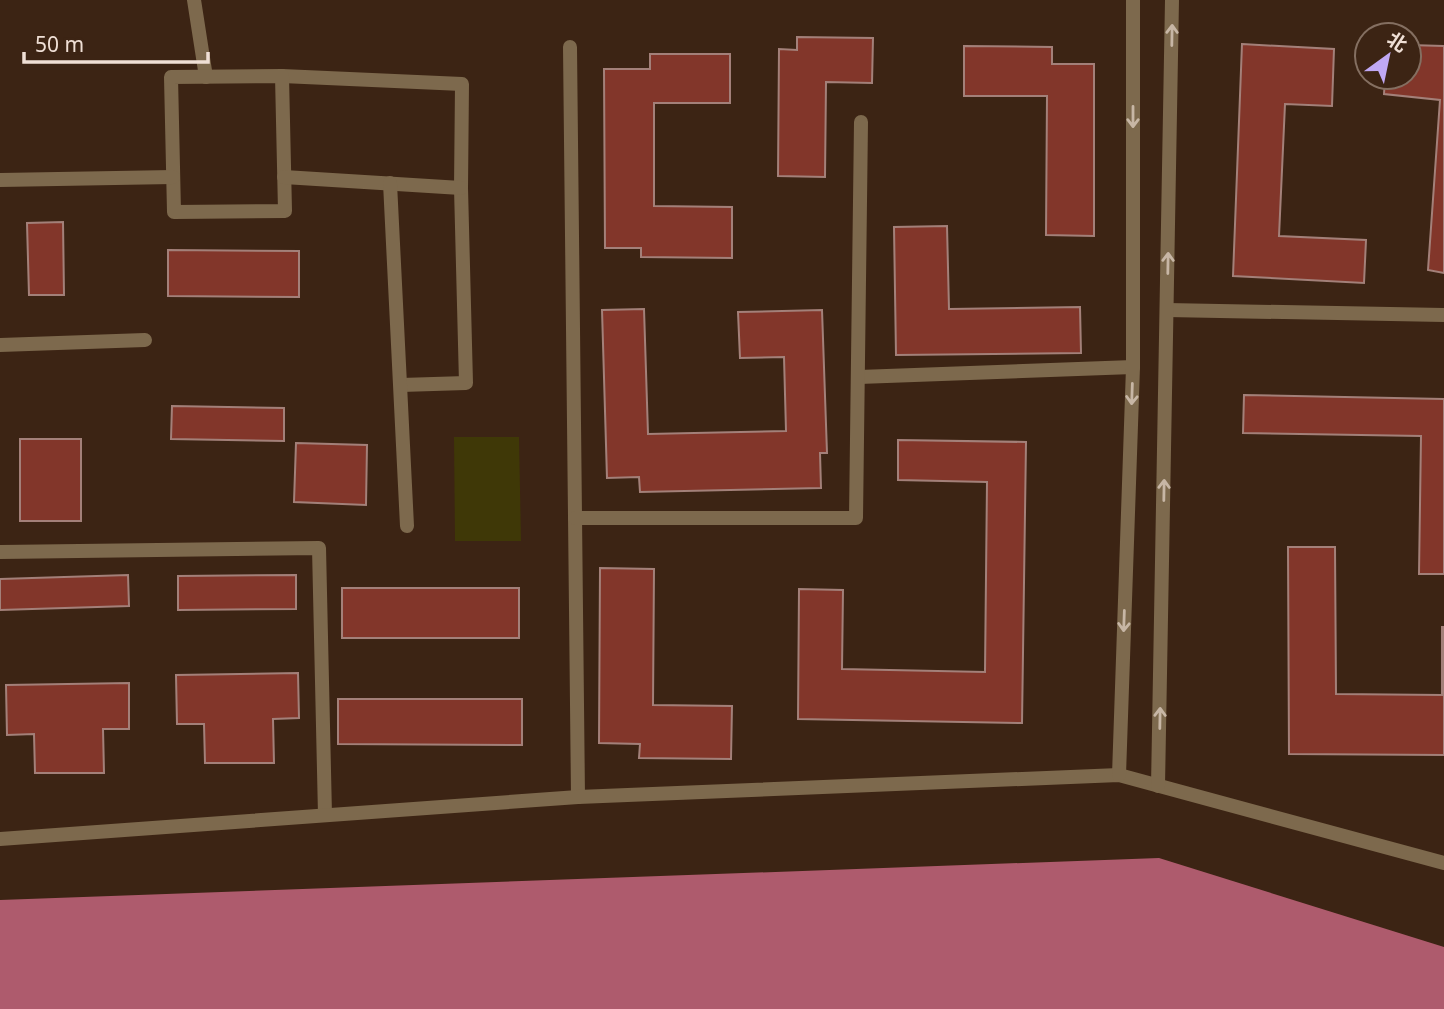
<svg xmlns="http://www.w3.org/2000/svg" width="1444" height="1009" font-family="'Noto Sans','Noto Sans SC',sans-serif">
	<rect width="100%" height="100%" fill="#3c2414"/>
	<path fill="#3f3807" d="M454,437H519L521,541H455Z"/>
	<path fill="#ae5b6d" d="M1159,858L1444,947V1009H0V900Z"/>
	<g fill="#82362a" stroke="#a38079" stroke-width="2">
		<path d="M797,37L873,38L872,83L826,82L825,177L778,176L779,49L797,50Z"/>
		<path d="M1242,44L1334,49L1332,106L1285,104L1279,236L1366,240L1364,283L1233,276Z"/>
		<path d="M1409,45L1444,46V273L1428,270L1440,100L1384,94L1385,77H1409Z"/>
		<path d="M964,46L1052,47V64H1094V236L1046,235L1047,96H964Z"/>
		<path d="M650,54H730V103H654V206L732,207V258L641,257V248H605L604,69H650Z"/>
		<path d="M63,222L64,295H29L27,223Z"/>
		<path d="M947,226L949,309L1080,307L1081,353L896,355L894,227Z"/>
		<path d="M168,250L299,251V297L168,296Z"/>
		<path d="M644,309L648,434L786,431L784,357L740,358L738,312L822,310L827,453H820L821,488L640,492L639,477L607,478L602,310Z"/>
		<path d="M1244,395L1444,399V574H1419L1421,436L1243,433Z"/>
		<path d="M172,406L284,408V441L171,439Z"/>
		<rect x="20" y="439" width="61" height="82"/>
		<path d="M898,440L1026,442L1022,723L798,719L799,589L843,590L842,669L985,672L987,482L898,480Z"/>
		<path d="M296,443L367,445L366,505L294,502Z"/>
		<path d="M1288,547H1335L1336,694L1442,695V627H1444V755L1289,754Z"/>
		<path d="M600,568L654,569L653,705L732,706L731,759L639,758L640,744L599,743Z"/>
		<path d="M128,575L129,606L0,610V579Z"/>
		<path d="M296,575V609L178,610V576Z"/>
		<rect x="342" y="588" width="177" height="50"/>
		<path d="M298,673L299,718L273,719L274,763H205L204,724H177L176,675Z"/>
		<path d="M129,683V729H103L104,773H35L34,734L7,735L6,685Z"/>
		<path d="M338,699H522V745L338,744Z"/>
	</g>
	<g fill="none" stroke-linecap="round" stroke-linejoin="round">
		<g stroke="#7d694d" stroke-width="14">
			<path d="M194,0L206,77"/>
			<path d="M570,47L578,797"/>
			<path d="M282,76L462,84L461,188L466,383L401,385"/>
			<path d="M282,76L285,211L174,212L171,77Z"/>
			<path d="M284,177L461,188"/>
			<path d="M0,180L173,177"/>
			<path d="M390,183L407,526"/>
			<path d="M0,345L145,340"/>
			<path d="M859,377L1133,367"/>
			<path d="M575,518H856L861,122"/>
			<path d="M0,552L319,548L325,815"/>
		</g>
		<g stroke="#7d694d" stroke-width="14">
			<path d="M1167,310L1444,315"/>
			<path d="M0,839L578,797L1119,775L1444,863"/>
		</g>
		<g stroke="#7d694d" stroke-width="14">
			<path d="M1119,775L1133,367V0"/>
			<path d="M1158,786L1172,0"/>
		</g>
	</g>
	<defs><path id="oneway-shaft" d="M-6 0H5M1.5-3L5.5 0L1.5 3" fill="none" stroke-width="1.6" stroke-linecap="round" stroke-linejoin="round" transform="scale(1.75)"/></defs>
	<g stroke="#c7b6a5">
		<use href="#oneway-shaft" transform="translate(1172 35) rotate(-89)"/>
		<use href="#oneway-shaft" transform="translate(1133 117) rotate(90)"/>
		<use href="#oneway-shaft" transform="translate(1168 263) rotate(-89)"/>
		<use href="#oneway-shaft" transform="translate(1132 394) rotate(92)"/>
		<use href="#oneway-shaft" transform="translate(1164 490) rotate(-89)"/>
		<use href="#oneway-shaft" transform="translate(1124 621) rotate(92)"/>
		<use href="#oneway-shaft" transform="translate(1160 718) rotate(-89)"/>
	</g>
	<g transform="translate(1388 56) rotate(33)"><circle r="33" fill="#3c2414" stroke="#846f61" stroke-width="2"/>
	<path d="M0-5L12 26L0 18L-12 26Z" fill="#c0a8f4"/>
	<text y="-10" font-size="19" font-weight="bold" text-anchor="middle" fill="#efdfd5">北</text>
	</g>
	<path d="M24 52v10h184v-10" fill="none" stroke="#efdfd5" stroke-width="3.5"/>
	<text x="35" y="52" font-size="21" fill="#efdfd5" stroke="#3c2414" stroke-width="5" paint-order="stroke">50 m</text>
</svg>
